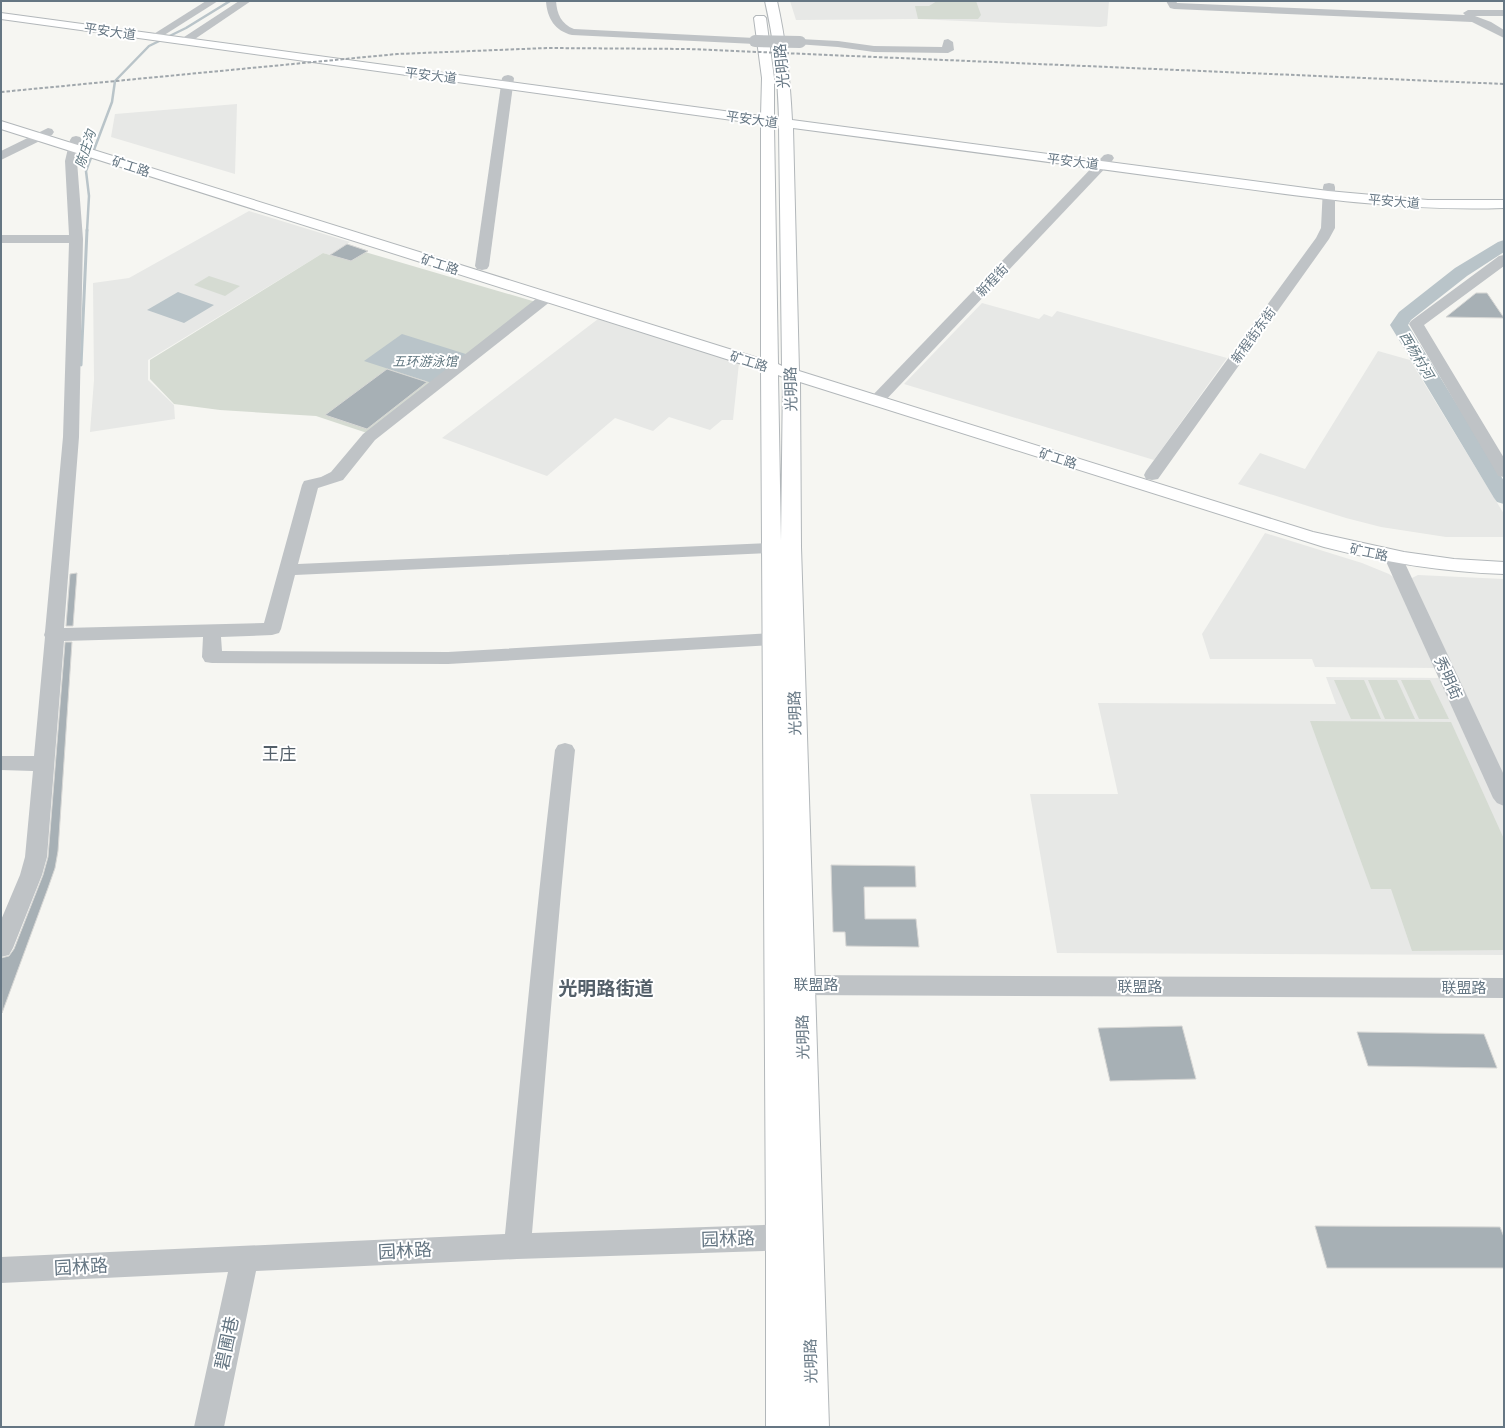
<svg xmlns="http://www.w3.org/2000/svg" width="1505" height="1428" font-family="'PT Sans Narrow','Noto Sans SC',sans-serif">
	<rect width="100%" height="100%" fill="#f6f6f2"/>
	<g fill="#e7e8e6">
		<path d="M790,1H1109L1107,26L1100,27L916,19L796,20Z"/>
		<path d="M237,104L235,174L111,137L115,114Z"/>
		<path d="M249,211L350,242L330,255L323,253L148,360V380L174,405L175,419L90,432L94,380L93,283L129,278Z"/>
		<path d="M982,303L1039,319L1044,314L1052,317L1057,311L1227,358L1154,460L904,384Z"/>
		<path d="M598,319L739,363L733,420H722L710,430L669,417L653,431L615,418L547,476L442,438Z"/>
		<path d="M1378,351L1410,360L1504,514V537H1446L1381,527L1346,518L1238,484L1260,453L1305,469Z"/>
		<path d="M1265,533L1362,563L1389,574L1396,579L1438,668L1315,667L1312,659H1210L1202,634Z"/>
		<path d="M1418,575L1504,579V784L1408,580Z"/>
		<path d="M1326,677L1443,678L1504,808V955L1057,953L1030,794H1118L1098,703L1336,704Z"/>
	</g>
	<g fill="#d5dbd2">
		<path d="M937,1H976L981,15L978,19H918L915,6H929Z"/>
		<path d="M365,252L536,302L370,434L316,416L220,410L174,404L150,379V360L323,253L351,261Z"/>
		<path d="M209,276L240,286L225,296L194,285Z"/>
		<path d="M1334,680H1364L1381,719H1351Z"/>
		<path d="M1368,680H1397L1415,719H1385Z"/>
		<path d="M1401,680H1430L1449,719H1419Z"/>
		<path d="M1310,721L1451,722L1504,839V950L1412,951L1391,889H1371Z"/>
	</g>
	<g fill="#b9c4c9">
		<path d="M178,292L214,305L184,323L147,310Z"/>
		<path d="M402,334L469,355L432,383L364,361Z"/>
	</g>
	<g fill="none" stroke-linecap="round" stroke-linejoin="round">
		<path stroke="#b9c4c9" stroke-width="2.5" d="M87,231L89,196L86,171L112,102L115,81L149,46L186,28L230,1"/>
		<path stroke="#b9c4c9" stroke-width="3" d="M81,365L87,230"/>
		<path fill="#b9c4c9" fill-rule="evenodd" d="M1504,240V252L1467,276L1411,320L1408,325L1504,481V504L1497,502L1494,498L1390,325L1399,312L1455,268L1498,242Z"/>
	</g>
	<g fill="#a7b0b5" stroke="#d7d7d5">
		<path d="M347,244L368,251L351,261L330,255Z"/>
		<path d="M1476,293H1487L1504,318L1446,317Z"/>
		<path d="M387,369L427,382L367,429L325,415Z"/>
		<path d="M77,573L73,626H66L70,574Z"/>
		<path d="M65,642H72L58,851L55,868L48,888L2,1013L1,958L9,956L14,949L43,875L48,857Z"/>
		<path d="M831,865L915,866L916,887H864L865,919H916L919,947L846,946L845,932H833Z"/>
		<path d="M1182,1026L1196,1079L1110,1081L1098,1028Z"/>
		<path d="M1357,1032L1484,1034L1497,1068L1368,1066Z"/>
		<path d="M1315,1226L1500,1227L1504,1237V1268H1327Z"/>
	</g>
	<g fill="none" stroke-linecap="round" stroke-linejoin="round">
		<g stroke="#b2b7ba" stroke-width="2">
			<path id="major" d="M765,1H777C786,41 790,79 792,120L1328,191L1428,200H1504V208C1398,212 1293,195 1189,181C1057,163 925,145 793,128L799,371L1313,532L1404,552L1454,559L1504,562V574C1442,572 1383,562 1324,547L800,382L801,547L829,1427H766V1237L761,370L1,129V121L761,359V124L1,19V13L761,116L762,78L754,18L756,16H764L766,18L774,78V117L779,118C778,78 774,40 765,1ZM774,125L779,126L782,366L778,364ZM778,375L783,377L781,541Z"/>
		</g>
		<g fill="#bfc3c6" fill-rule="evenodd">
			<path d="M206,1H218L158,39L154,40L149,37Z"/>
			<path d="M239,1H251L189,43H181L180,41L181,39Z"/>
			<path d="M546,1H556C557,14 561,24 574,29L755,38L760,41L755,44L572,35C555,31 547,18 546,1Z"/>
			<path d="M1166,1H1176L1177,3L1465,15L1463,13L1468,10H1504V16H1475L1491,22L1504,30V38L1472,22L1174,9L1170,8Z"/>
			<path d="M800,39L838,41L874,46L942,47L944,40L948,39L953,42L954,50L948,53L874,52L838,47L796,44L795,42Z"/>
			<path d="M508,75L512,76L514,78L489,266L487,269L482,270L477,269L475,266L502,78L504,76Z"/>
			<path d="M48,128L52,129L54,132L52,135L1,160V151Z"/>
			<path d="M76,136L80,137L82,140L77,161L83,239L79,437L64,628L264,623L302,485L304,481L321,477L331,472L363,434L541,295L546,294L551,295L553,298L551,301L375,440L343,480L318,488L298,564L790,542L796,543L799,547L796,551L790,552L295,575L281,629L279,633L272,635L221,637L222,651L448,652L773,633L780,635L782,639L780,643L773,645L448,664L212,663L205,662L202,657L203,637L64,641L47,857L42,875L13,948L9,955L1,957V920L20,875L25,857L33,771L1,770V756H34L45,637L44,635L45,632L63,437L69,243H1V235H69L65,161L70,140L72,137Z"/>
			<path d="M1108,154L1112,155L1114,158L1112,161L882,404L876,406L870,404L868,401L870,398L1104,155Z"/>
			<path d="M1329,183L1334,184L1335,187V228L1329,239L1158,479L1152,480L1146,479L1144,475L1146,471L1316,238L1321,228L1323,187L1324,184Z"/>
			<path d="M1504,255V266L1424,325L1504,458V477L1498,476L1496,472L1409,324L1411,321L1499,256Z"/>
			<path d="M1393,551L1399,553L1402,557L1504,775V806L1497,803L1493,798L1384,557L1387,553Z"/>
			<path d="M565,743L572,745L575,750C558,911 546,1072 532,1233L793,1224L803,1228L807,1237L803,1246L793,1250L517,1259L256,1271L224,1427H194L228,1272L1,1283V1257L505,1234C521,1072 536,911 555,750L558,745Z"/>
			<path d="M789,975L1504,978V998L789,995L781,992L777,985L781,978Z"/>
		</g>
		<use href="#major" fill="#fff" fill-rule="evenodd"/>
		<path stroke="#a0a7ac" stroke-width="2" stroke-dasharray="3.5 2" stroke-linecap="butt" d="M1,92L397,54L547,48L689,49L1504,84"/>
		<path stroke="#bfc3c6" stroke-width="12" d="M755,41L800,42"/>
	</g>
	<g text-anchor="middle" stroke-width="4" stroke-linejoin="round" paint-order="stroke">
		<g font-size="13" fill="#657683" stroke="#fff">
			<text transform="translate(110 31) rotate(8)" y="5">平安大道</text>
			<text transform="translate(431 75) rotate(7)" y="5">平安大道</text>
			<text transform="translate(752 119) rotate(8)" y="5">平安大道</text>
			<text transform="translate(1073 161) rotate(7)" y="5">平安大道</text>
			<text transform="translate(131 166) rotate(18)" y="5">矿工路</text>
			<text transform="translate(1394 201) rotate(5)" y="5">平安大道</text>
			<text transform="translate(440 264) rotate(18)" y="5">矿工路</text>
			<text transform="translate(992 280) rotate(-46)" y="5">新程街</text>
			<text transform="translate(1253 335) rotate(-54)" y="5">新程街东街</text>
			<text transform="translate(749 361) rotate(17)" y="5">矿工路</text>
			<text transform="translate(1058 458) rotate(18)" y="5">矿工路</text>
			<text transform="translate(1369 552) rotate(12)" y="5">矿工路</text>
		</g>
		<g font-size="13" font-style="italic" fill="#617780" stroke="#fff">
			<text transform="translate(85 149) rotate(-72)" y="5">陈庄沟</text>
			<text transform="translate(1417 355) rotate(59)" y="5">西杨村河</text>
			<text x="425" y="366">五环游泳馆</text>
		</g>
		<g font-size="15" fill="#657683" stroke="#fff">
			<text transform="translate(782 66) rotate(-95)" y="5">光明路</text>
			<text transform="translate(791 389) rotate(-91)" y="5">光明路</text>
			<text transform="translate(1448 678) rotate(66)" y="5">秀明街</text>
			<text transform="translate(795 713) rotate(-91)" y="5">光明路</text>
			<text x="816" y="990">联盟路</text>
			<text x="1140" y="992">联盟路</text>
			<text x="1464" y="993">联盟路</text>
			<text transform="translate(803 1037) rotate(-91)" y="5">光明路</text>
			<text transform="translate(811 1361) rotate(-91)" y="5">光明路</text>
		</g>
		<g font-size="17" fill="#535f69" stroke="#fff">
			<text x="279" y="760">王庄</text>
		</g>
		<g font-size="18" fill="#657683" stroke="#fff">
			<text transform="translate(728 1239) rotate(-2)" y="6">园林路</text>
			<text transform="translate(405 1251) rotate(-3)" y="6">园林路</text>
			<text transform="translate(81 1267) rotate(-3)" y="6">园林路</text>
			<text transform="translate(227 1343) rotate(-78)" y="6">碧圃巷</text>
		</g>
		<g font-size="19" font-weight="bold" fill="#535f69" stroke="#fff">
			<text x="606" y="995">光明路街道</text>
		</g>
	</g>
	<rect width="1505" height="1428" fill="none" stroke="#657683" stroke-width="4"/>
</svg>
